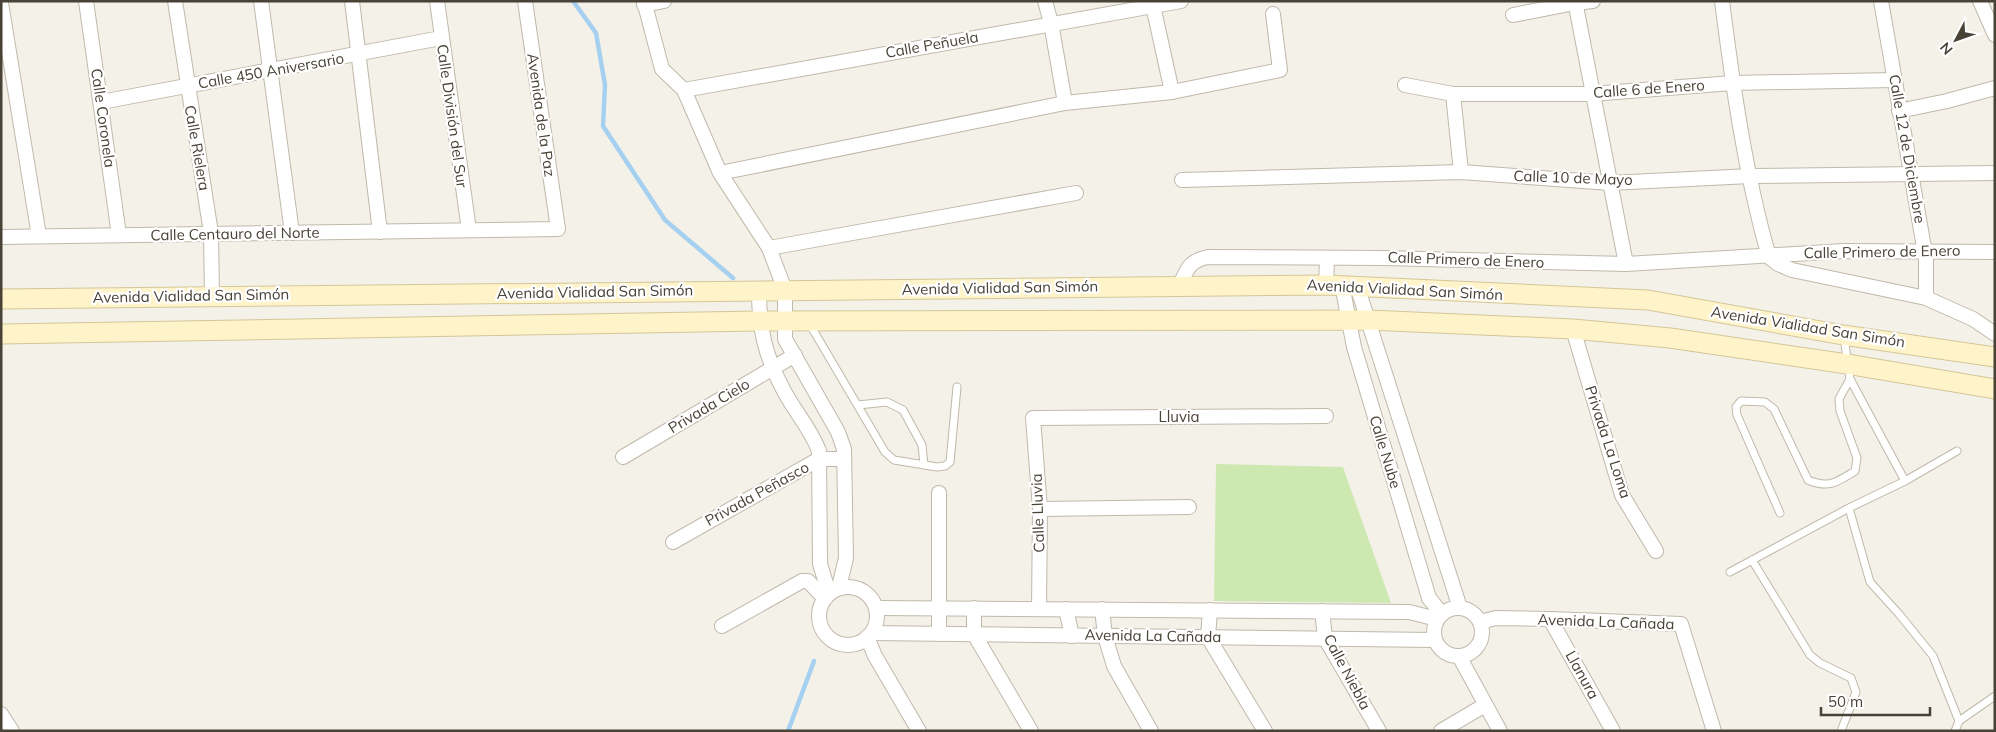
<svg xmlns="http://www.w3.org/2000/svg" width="1996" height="732" font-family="Mulish,sans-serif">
	<rect width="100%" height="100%" fill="#f4f1e9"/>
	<path fill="#cee8b2" d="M1216,464L1343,467L1391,603L1214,601Z"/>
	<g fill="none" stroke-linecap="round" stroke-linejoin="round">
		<g stroke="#a6d0f0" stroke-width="4.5">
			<path d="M573,1L596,33L605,85L603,126L665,220L733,278"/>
			<path d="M788,731L814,661"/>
		</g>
		<g stroke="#c0b9ab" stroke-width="9">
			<g id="lane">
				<path d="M809,323L885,452L894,460L937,467L945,466L950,462L957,387"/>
				<path d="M1844,337L1850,379L1905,481"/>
				<path d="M858,405L887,402L903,410L922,445L924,465"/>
				<path d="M1849,508L1870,582L1899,614L1933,656L1959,721L1955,731"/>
				<path d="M1780,513L1737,415L1736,407L1741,401L1765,402L1774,409L1808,480C1829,489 1837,482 1855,471L1857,458L1840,411L1839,399L1850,379"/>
				<path d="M1752,560L1810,655L1820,663L1851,678L1856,692L1841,731"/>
				<path d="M1730,572L1849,508L1905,481L1957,451"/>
				<path d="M1959,721L1995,696"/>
			</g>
		</g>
		<g stroke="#c0b9ab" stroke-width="16">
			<g id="street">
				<path d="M86,1L119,235"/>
				<path d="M175,1L211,233L212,296"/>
				<path d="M261,1L292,233"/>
				<path d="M352,1L380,232"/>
				<path d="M437,1L469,230"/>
				<path d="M644,1L662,69L684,90L720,173L769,248L785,290V339L838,432L844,449L846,558L839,587"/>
				<path d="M1045,1L1051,23L1065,103"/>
				<path d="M1152,1L1172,92"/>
				<path d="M1575,1L1626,264"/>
				<path d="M1722,1C1733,87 1745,173 1769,257"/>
				<path d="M1881,1L1926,259V298"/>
				<path d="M1980,1L1995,35"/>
				<path d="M1,3L39,236"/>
				<path d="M644,5L664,1"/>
				<path d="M1513,15L1575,3L1593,1"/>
				<path d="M1405,85L1453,94H1591L1732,83L1894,80"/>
				<path d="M684,90L1181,1"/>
				<path d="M1453,94L1461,172"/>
				<path d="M101,102L441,38"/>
				<path d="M1899,111L1947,101L1995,88"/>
				<path d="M720,173L1065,103L1172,92L1280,70L1273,14"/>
				<path d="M1182,180L1461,172L1610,183L1750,176L1995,173"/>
				<path d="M1,237L558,229L525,1"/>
				<path d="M769,248L1076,193"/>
				<path d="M1769,257L1778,264L1792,270L1926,298L1973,319L1995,334"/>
				<path d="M1326,285L1327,259"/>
				<path d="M1342,285L1354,347L1429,598L1442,614"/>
				<path d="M1357,286L1460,608"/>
				<path d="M1179,287C1187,270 1188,261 1208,257L1382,258L1626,264L1844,251L1995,252"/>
				<path d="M759,291C759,329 765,356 784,391C795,412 811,429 819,451L820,564L829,593"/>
				<path d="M1573,329L1622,495L1656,551"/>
				<path d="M623,457L795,355"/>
				<path d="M1040,509L1189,507"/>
				<path d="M673,542L819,459H844"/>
				<circle cx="848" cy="616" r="29"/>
				<path d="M876,608L1409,612L1437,619"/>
				<path d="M974,608V634L1031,731"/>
				<circle cx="1458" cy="632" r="24"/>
				<path d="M1039,609L1040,509L1033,418L1326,416"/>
				<path d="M1066,609L1072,636"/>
				<path d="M1102,609L1105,636L1114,666L1151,731"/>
				<path d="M1210,610L1208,637L1265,731"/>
				<path d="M1322,611L1325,638L1379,731"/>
				<path d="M1550,619L1613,731"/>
				<path d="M1480,622L1496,618L1550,619L1681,624L1714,731"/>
				<path d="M722,626L802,581H808L825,599"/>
				<path d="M872,633L1435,640"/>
				<path d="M939,634V493"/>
				<path d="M867,637L875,656L919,731"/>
				<path d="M1459,656L1500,731"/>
				<path d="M1,714L12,731"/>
				<path d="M1441,731L1485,705"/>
			</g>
		</g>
		<g stroke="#d4c699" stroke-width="21">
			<g id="secondary">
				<path d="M1,299L1326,285L1648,300L1843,335L1995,357"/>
				<path d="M1,334L759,321L1369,320L1573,329L1670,338L1847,364L1995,389"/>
			</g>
		</g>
		<use href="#lane" stroke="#fff" stroke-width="7"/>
		<use href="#street" stroke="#fff" stroke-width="14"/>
		<use href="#secondary" stroke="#fef3c9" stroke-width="19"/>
	</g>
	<g text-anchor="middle" stroke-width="4.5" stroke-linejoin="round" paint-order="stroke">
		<g font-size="15" fill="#484237" stroke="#fff">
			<text transform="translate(932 45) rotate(-10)" y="5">Calle Peñuela</text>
			<text transform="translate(271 71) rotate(-10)" y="5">Calle 450 Aniversario</text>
			<text transform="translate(1649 89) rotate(-4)" y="5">Calle 6 de Enero</text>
			<text transform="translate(541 115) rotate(82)" y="5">Avenida de la Paz</text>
			<text transform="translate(452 116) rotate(82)" y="5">Calle División del Sur</text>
			<text transform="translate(103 118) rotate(82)" y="5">Calle Coronela</text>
			<text transform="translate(197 148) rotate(80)" y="5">Calle Rielera</text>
			<text transform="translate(1907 149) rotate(80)" y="5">Calle 12 de Diciembre</text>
			<text transform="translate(1573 178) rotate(2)" y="5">Calle 10 de Mayo</text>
			<text transform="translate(235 234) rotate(-1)" y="5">Calle Centauro del Norte</text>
			<text transform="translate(1882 252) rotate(-1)" y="5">Calle Primero de Enero</text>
			<text transform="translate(1466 260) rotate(2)" y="5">Calle Primero de Enero</text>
			<text transform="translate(1000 288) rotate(-1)" y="5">Avenida Vialidad San Simón</text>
			<text transform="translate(1405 290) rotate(3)" y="5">Avenida Vialidad San Simón</text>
			<text transform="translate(595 292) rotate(-1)" y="5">Avenida Vialidad San Simón</text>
			<text transform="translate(191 296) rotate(-1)" y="5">Avenida Vialidad San Simón</text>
			<text transform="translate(1808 327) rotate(9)" y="5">Avenida Vialidad San Simón</text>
			<text transform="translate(709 406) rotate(-31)" y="5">Privada Cielo</text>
			<text x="1179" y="422">Lluvia</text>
			<text transform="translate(1608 442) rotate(72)" y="5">Privada La Loma</text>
			<text transform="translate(1385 452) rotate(73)" y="5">Calle Nube</text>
			<text transform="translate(757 494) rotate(-29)" y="5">Privada Peñasco</text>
			<text transform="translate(1038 513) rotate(-92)" y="5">Calle Lluvia</text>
			<text transform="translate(1606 622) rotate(2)" y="5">Avenida La Cañada</text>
			<text transform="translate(1153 636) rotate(1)" y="5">Avenida La Cañada</text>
			<text transform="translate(1347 672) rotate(62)" y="5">Calle Niebla</text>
			<text transform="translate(1582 675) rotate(61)" y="5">Llanura</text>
		</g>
	</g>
	<rect width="1996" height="732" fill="none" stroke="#484237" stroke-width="5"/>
	<g transform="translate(1956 40) rotate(229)" stroke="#ffffff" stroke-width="4" paint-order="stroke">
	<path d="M0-4L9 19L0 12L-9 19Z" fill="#484237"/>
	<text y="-8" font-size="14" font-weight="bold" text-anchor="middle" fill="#484237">N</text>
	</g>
	<path d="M1821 707v8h109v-8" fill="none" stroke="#484237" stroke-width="2.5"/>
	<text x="1828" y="707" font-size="15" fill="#484237" stroke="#ffffff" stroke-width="4" paint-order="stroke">50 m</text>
</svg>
